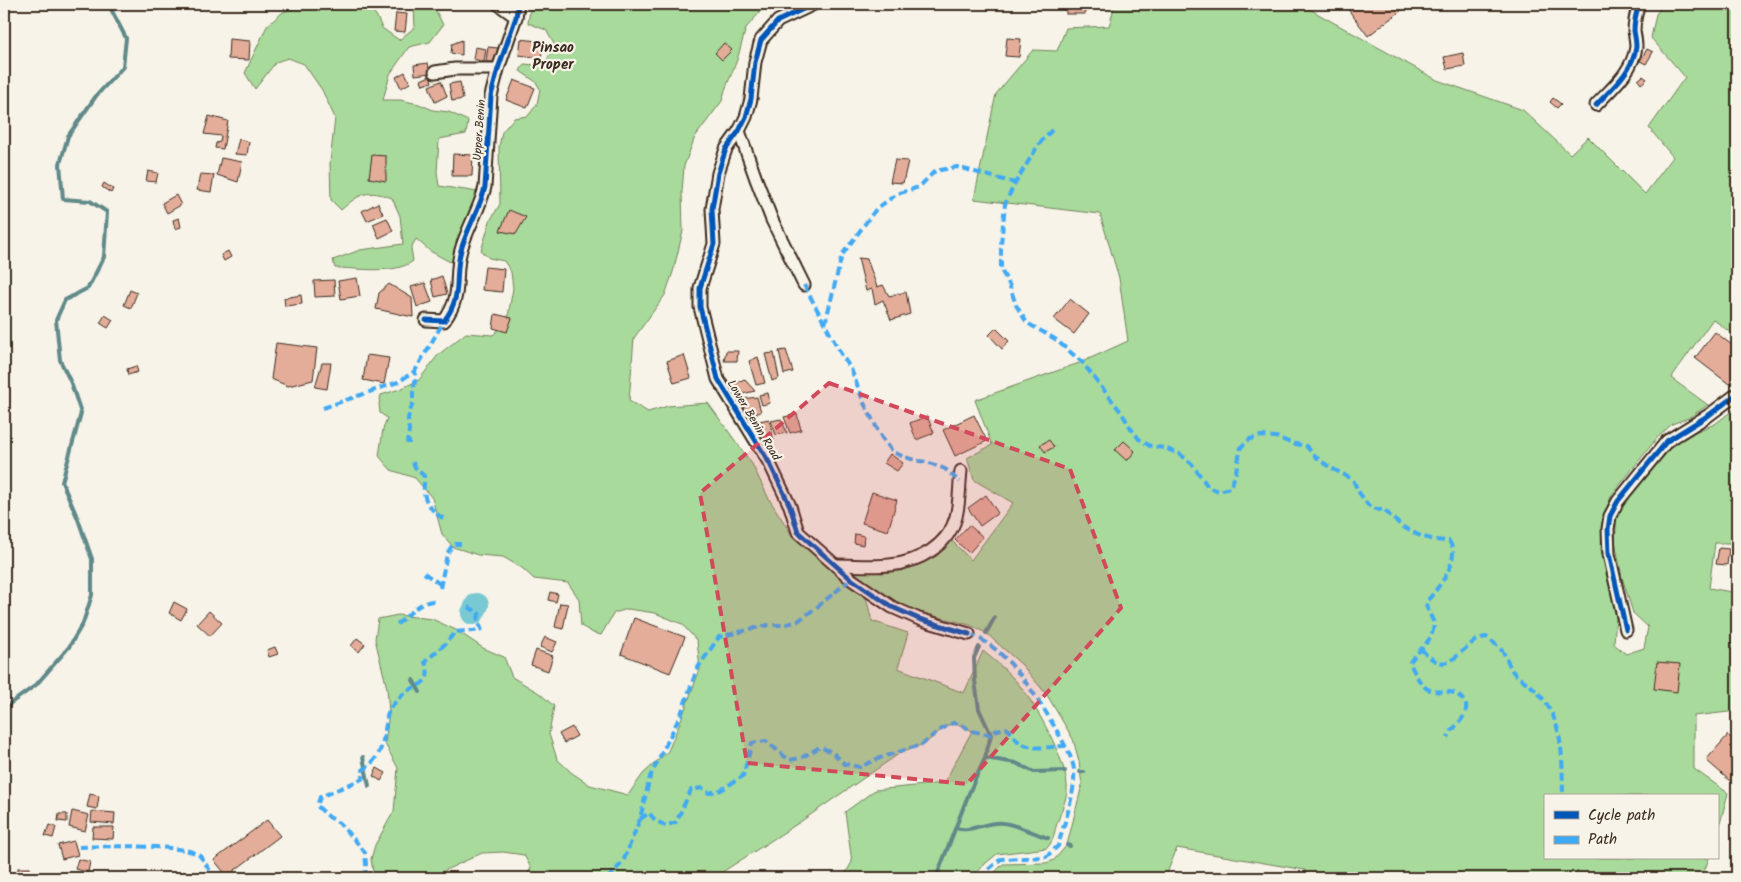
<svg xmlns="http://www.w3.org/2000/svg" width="1741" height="882" font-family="Kalam,sans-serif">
	<rect width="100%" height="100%" fill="#f7f3e8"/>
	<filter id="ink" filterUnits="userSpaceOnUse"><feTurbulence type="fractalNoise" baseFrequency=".02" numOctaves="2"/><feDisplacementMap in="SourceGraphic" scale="10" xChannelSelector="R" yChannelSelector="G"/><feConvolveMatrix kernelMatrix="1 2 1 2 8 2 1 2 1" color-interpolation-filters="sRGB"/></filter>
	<g filter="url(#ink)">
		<g fill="#a8da9b" stroke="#72825c">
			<path d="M306,4H364L376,15L382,28L399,40L415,27L414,8L422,4L434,7L443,25L430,42L409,47L390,74L383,100H400L419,104L433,110L449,112L468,121L466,134L439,139L437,172L439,186L478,192L457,257L450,262L430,251L416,239L411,248L413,261C395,275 357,268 335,268L333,260L360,250L403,244L400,216L392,198C368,189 360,193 341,210L331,200L330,162L335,118L322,90L304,64L288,58L276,62L255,89L245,73L267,26L283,12Z"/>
			<path d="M531,4H767L746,28L737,60L725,90L722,101L695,137L684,166L682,192L683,231L673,272L665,295L634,338L629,401L648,412L668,406L708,403L752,464L769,499L792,535L866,597L872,621L908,633L898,668L964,693L983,651C994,660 1005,669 1014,679C1033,698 1070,765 1067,791C1066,801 1061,811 1058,821C1053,832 1056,838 1047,848L997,854L986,863L972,878H843L852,862L845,812L875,790L944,783L972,731C945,714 944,732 923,744C917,747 909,749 903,751L800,822L713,878H525L531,868L524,855L503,852L482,853L429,878H374L371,859L375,845L394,811L398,768L385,744L389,712L387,688L375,639L378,619L398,615L432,619L456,630L483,648L504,657L512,677L539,693L554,706L549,734L557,759L572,773L590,785L628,795L643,774L668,751L679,725L700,669L697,641L682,624L655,613L628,609L614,613L601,635L593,633L581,626L579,599L568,583L534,579L522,568L503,557L478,555L453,547L442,534L432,498L415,478L391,470L379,456L383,429L387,418L380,413L379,404L381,395L400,389L419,380L438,355L466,333L493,335L507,322L513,288L511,272L504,261L489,258L481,251L490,221L500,204L499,147L502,132L514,118L528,116L537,104L540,89L536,82L520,71L524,64L535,65L546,63L554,44L546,30L528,23Z"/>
			<path d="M1115,4H1296L1302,5L1437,80L1523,110L1570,154L1588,137L1645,194L1673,157L1649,128L1685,77L1651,38L1656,14L1664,4H1737V338L1713,319L1671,378L1708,405L1688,418L1672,424L1657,438L1611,496L1602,523L1601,549L1616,615L1614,644L1626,654L1644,648L1648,627L1633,613L1622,577L1615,541L1617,516L1633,491L1672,447L1689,434L1715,424L1737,407V543H1715L1709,588L1737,593V711L1694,716V769L1728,793L1717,835V796H1545V858H1709L1702,878H1308L1305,870L1177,848L1165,878H989L1003,864L1046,863L1054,860L1067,845L1082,785L1079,761L1073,739L1047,695L1022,665L986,633L970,625L900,607L870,586L854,571H889L906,569L937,556L951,540L971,560L1013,503L974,480L967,458L992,445L975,400L1082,362L1128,341L1119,278L1100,214L974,199L996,94L1033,50L1057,51L1066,28L1109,26Z"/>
		</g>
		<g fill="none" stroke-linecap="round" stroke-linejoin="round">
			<g stroke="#608989" stroke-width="4">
				<path d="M986,633L995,617"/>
				<path d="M413,680L420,692"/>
				<path d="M4,708L36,685L69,647L83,623L92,595V559L78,519L62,482L81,413L71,383L60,360L56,320L65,300L88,288L104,257L107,212L90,201L63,199L60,164L68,136L96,96L123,67L126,38L112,11L115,4"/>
				<path d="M363,757L369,786"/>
				<path d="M985,758L1016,763L1034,772L1065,771"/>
				<path d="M1080,772H1084"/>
				<path d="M956,828C971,833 986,821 1003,823C1015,824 1036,834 1048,838"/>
				<path d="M1067,845L1070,846"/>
				<path d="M936,878L969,793L985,758L991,735L979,709L975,681L974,658L979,647"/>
			</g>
			<path stroke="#78c9d1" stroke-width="24" d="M473,613L477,605"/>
		</g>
		<g fill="#e3ad99" stroke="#3b2a1e">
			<rect x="1066" y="4" width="19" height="10"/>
			<path d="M1352,4H1399L1403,9L1368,36L1347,8Z"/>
			<path d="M396,13L407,14L405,32L394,31Z"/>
			<path d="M1007,38L1021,39L1019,57L1005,56Z"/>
			<path d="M229,39L250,41L249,60L228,59Z"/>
			<path d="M521,39L544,42L541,58L519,55Z"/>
			<path d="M462,40V55L451,53L452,44Z"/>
			<path d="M724,43L732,50L722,60L715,53Z"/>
			<path d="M475,47L486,49L484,62L473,59Z"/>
			<path d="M488,47L498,48L495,62H486Z"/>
			<path d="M1647,49L1653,52L1646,64L1640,61Z"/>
			<path d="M1463,53L1465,66L1447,69L1444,57Z"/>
			<path d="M428,63L430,73L415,75L414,65Z"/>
			<path d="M405,72L410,83L401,88L396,77Z"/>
			<path d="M430,76L432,82L423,85L421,80Z"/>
			<path d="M1643,76L1647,79L1641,84L1638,80Z"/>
			<path d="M514,80L535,88L527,108L506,100Z"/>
			<path d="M441,81L447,96L435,102L429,86Z"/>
			<path d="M460,82L463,99L452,101L449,84Z"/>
			<path d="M1553,98L1561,104L1557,108L1550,102Z"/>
			<path d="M209,116L228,121L223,149L215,148L216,143L220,142L221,136L204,134Z"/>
			<path d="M239,139L249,142L247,155L235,154Z"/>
			<path d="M453,154L473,155L472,176H452Z"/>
			<path d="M372,155L386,156V181L369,178Z"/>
			<path d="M221,158L242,162L238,182L217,175Z"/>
			<path d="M895,160L908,161L903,183L890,182Z"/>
			<path d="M148,171L158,173L156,182L146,181Z"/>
			<path d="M200,174L214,175L211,192L197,190Z"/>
			<path d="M104,183L113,189L111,193L102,187Z"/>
			<path d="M176,195L181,205L167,213L162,203Z"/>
			<path d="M378,203L383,214L367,221L362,211Z"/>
			<path d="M509,210L526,217L516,234L500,231Z"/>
			<path d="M179,218L181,227L175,229L173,220Z"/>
			<path d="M387,218L393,231L379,238L373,224Z"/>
			<path d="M228,251L231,257L224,261L221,255Z"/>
			<path d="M858,258L867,259L877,287L883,285L889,296L906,292L910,314L891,320L883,300L875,304L872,289L866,291Z"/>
			<path d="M485,267L504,269L502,292L482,290Z"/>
			<path d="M442,276L447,294L435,297L431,280Z"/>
			<path d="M357,278L360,296L341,299L338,281Z"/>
			<path d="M334,280L335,296L315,297L314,281Z"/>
			<path d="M425,283L432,302L417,307L411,287Z"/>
			<path d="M389,284L412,298L413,317L376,309L379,293Z"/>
			<path d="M130,290L137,293L131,308L124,305Z"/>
			<path d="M301,295L302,304L285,306L284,298Z"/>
			<path d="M1070,299L1089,314L1074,334L1054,319Z"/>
			<path d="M495,314L512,318L507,332L493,328Z"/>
			<path d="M105,315L113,320L108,328L100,323Z"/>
			<path d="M996,328L1009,341L1002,349L989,335Z"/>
			<path d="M1715,332L1737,349V373L1729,384L1695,358Z"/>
			<path d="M276,343L317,348L313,380L288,386L271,379Z"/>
			<path d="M786,350L793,372L784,374L779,351Z"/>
			<path d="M726,351H738L737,361H724Z"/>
			<path d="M774,353L779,378L772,381L765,354Z"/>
			<path d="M367,355L389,358L384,384L363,380Z"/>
			<path d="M684,355L691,378L674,383L667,361Z"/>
			<path d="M758,357L765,383L756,385L749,361Z"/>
			<path d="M322,363H331L327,389L315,387Z"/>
			<path d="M136,366L138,372L128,375L127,369Z"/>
			<path d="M744,379L755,391L738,395L734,385Z"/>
			<path d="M768,393L770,403L762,405L759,395Z"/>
			<path d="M757,397L761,412L747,416L742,399Z"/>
			<path d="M797,414L801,430L790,433L784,417Z"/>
			<path d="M974,415L987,441L955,456L943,430Z"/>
			<path d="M927,416L934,433L916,440L910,423Z"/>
			<path d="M769,419L774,441L763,442L759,421Z"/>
			<path d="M781,419L787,433L776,435L771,421Z"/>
			<path d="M1049,440L1054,447L1045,452L1040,445Z"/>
			<path d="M1124,441L1135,451L1127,461L1115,450Z"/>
			<path d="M890,454L903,463L897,471L884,463Z"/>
			<path d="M872,492L897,500L888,531L862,523Z"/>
			<path d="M986,495L998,513L980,526L968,508Z"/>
			<path d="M969,525L983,537L969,553L955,540Z"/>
			<path d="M855,534L864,536L863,545L854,543Z"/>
			<path d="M1719,548L1729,549L1727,565L1716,564Z"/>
			<path d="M550,592L558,594L556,602L548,600Z"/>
			<path d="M174,602L187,609L181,620L169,613Z"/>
			<path d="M560,603L568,604L563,629L555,627Z"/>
			<path d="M209,611L222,623L210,636L197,624Z"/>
			<path d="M634,618L685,637L670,673L621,654Z"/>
			<path d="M545,637L557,642L552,652L540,647Z"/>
			<path d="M357,638L365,644L359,652L351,646Z"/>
			<path d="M275,647L278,654L269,657L267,650Z"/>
			<path d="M536,650L553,656L548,671L531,665Z"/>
			<path d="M1657,662L1680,664L1677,692L1654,689Z"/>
			<path d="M572,727L577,736L564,743L559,734Z"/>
			<path d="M1728,735L1737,744V787L1706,760Z"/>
			<path d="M377,768L386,773L381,781L373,776Z"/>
			<path d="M90,794L99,796L97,809L87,807Z"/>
			<path d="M72,811L89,815L85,831L69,827Z"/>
			<path d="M92,811L115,813L114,824L91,822Z"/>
			<path d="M59,814H67V822L58,821Z"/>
			<path d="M267,820L280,836L227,876L214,860Z"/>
			<path d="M49,825L56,827L53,838L45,836Z"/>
			<path d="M93,827H114L113,839L92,838Z"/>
			<path d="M74,841L78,855L62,859L58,845Z"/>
			<path d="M78,859L90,862L88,872L75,869Z"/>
			<rect x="18" y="868" width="12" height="6"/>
		</g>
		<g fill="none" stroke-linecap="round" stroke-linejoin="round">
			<g stroke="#3b2a1e" stroke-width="15">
				<g id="street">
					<path d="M498,4L516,17"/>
					<path d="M814,4L778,21L761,40L755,62L751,99L746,117L739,131L726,149L718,173L712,209L714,244L700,288V307L718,379L770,464L790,506L798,532L851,579L892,607L919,619L969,634"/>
					<path d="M435,72L455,69H498"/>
					<path d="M1596,105C1612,88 1633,71 1636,47C1636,42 1635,36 1634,31C1634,21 1636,13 1639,4"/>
					<path d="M739,131L756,179L772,220L804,285"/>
					<path d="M426,320L444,321C464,294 453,278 461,250C467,228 480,209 485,187L491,96L498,69L516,17L518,4"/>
					<path d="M836,565C854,565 872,567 890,565C919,562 948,546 956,517C960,501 959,487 961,471"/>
					<path d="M1626,630L1609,554L1608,529L1610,516L1618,501L1667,441L1709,415L1737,394"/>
				</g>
			</g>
			<use href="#street" stroke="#f7f3e8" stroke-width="11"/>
			<g stroke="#3fa9f5" stroke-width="4" stroke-dasharray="8 4" stroke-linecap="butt">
				<path d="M1052,130L1043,139L1036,149L1015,183L1005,204L1001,244V270L1009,284L1016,305L1027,323L1055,339L1082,362L1121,412L1132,430L1139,439L1150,446L1164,448L1180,454L1192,464L1209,488L1219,491L1230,488L1235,476L1241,447L1250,439L1261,436L1276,437L1291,443L1306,446L1316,457L1328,466L1353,480L1358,491L1368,505L1378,510L1384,509C1400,529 1424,541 1449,541C1451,544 1453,549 1453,552C1453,572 1436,589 1426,603C1427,612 1431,615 1433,621C1437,638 1418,650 1410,662C1412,669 1420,684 1426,688C1438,696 1452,686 1462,699C1464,701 1467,705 1466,709C1465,721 1451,727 1448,738"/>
				<path d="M804,285L841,354L851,369L864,403L882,438L893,452L904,457L919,461L927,462L945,469L960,482"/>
				<path d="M825,324L842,255L876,209L897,194L919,187L935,171L957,167L1015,183"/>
				<path d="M323,408L398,382L415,371L444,321"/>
				<path d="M411,442H407L409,431L408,418L413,402V391L416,377L415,371"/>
				<path d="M413,462L414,466L424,476C425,482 423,486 424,492C425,504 436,516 447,520"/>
				<path d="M424,573L440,584"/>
				<path d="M440,588L447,554L453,544H461"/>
				<path d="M468,607L479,613L478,620L482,631"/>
				<path d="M397,624C410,615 417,602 434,601"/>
				<path d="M969,634C1006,646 1038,698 1057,731C1063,742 1072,756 1074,769C1076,794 1064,822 1058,846L1046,857L1001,859L989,869L982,878"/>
				<path d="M1421,649C1452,684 1459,641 1486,637C1493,642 1500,647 1505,655C1508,661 1510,670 1516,675C1520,679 1527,682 1531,686C1565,716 1562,755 1563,796"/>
				<path d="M640,819L649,813L655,820L666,826L676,822L691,790L702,788L709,793L721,790L743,776L752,743L766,741L789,760L801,758L820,747L832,752L845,764L860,767L877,759L923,744L938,731L953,723L962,725L972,731L991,735L997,730L1006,728C1012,732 1013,735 1017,740C1029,752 1051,746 1066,746"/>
				<path d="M79,847C101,846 185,844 199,855C206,862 208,872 219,878"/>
				<path d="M365,878L366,864L365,853L361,847L339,823L329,817L317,806L320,797L362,779L364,774L363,770C382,757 382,745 386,724C387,718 387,713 390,709C394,703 403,693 409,690C424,683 432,680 425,662L427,660L445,644L455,632C464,630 472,633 481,629"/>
				<path d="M608,878L623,862L640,819L650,777L681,714L697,669L719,637L768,625H783L798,621L816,608L851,579"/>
			</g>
			<g stroke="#f7f3e8" stroke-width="8">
				<g id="cycleway">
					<path d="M814,4L778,21L761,40L755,62L751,99L746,117L739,131L726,149L718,173L712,209L714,244L700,288V307L718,379L770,464L790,506L798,532L851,579L892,607L919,619L969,634"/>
					<path d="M1596,105C1612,88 1633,71 1636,47C1636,42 1635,36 1634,31C1634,21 1636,13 1639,4"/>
					<path d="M426,320L444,321C464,294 453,278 461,250C467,228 480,209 485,187L491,96L498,69L516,17L518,4"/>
					<path d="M1626,630L1609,554L1608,529L1610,516L1618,501L1667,441L1709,415L1737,394"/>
				</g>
			</g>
			<use href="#cycleway" stroke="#0057b8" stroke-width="5"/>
		</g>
	</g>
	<path fill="#d1495b" fill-opacity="0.2" stroke="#d1495b" stroke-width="4" stroke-dasharray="10 6" stroke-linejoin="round" d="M829,383L1070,469L1121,608L967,784L747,763L700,493Z"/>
	<g text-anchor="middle" stroke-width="4.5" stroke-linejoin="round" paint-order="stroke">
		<g font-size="12" fill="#3b2a1e" stroke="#f7f3e8">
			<text transform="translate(479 130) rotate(-86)" y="4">Upper Benin</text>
			<text transform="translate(754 420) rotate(59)" y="4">Lower Benin Road</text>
		</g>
		<g font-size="15" font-weight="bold" fill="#3b2a1e" stroke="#f7f3e8">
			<text x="553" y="52">Pinsao<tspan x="553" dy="17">Proper</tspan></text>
		</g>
	</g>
	<rect width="1741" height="882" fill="none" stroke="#f7f3e8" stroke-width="20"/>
	<rect x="10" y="10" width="1721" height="862" fill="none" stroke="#3b2a1e" stroke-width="2" filter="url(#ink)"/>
	<rect x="1544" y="794" width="175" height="65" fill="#f7f3e8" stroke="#aca397"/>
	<rect x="1554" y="811" width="25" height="8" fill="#0057b8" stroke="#aca397"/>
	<text x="1588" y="820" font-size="15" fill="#3b2a1e">Cycle path</text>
	<rect x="1554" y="836" width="25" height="8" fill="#3fa9f5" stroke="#aca397"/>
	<text x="1588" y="844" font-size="15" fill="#3b2a1e">Path</text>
</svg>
